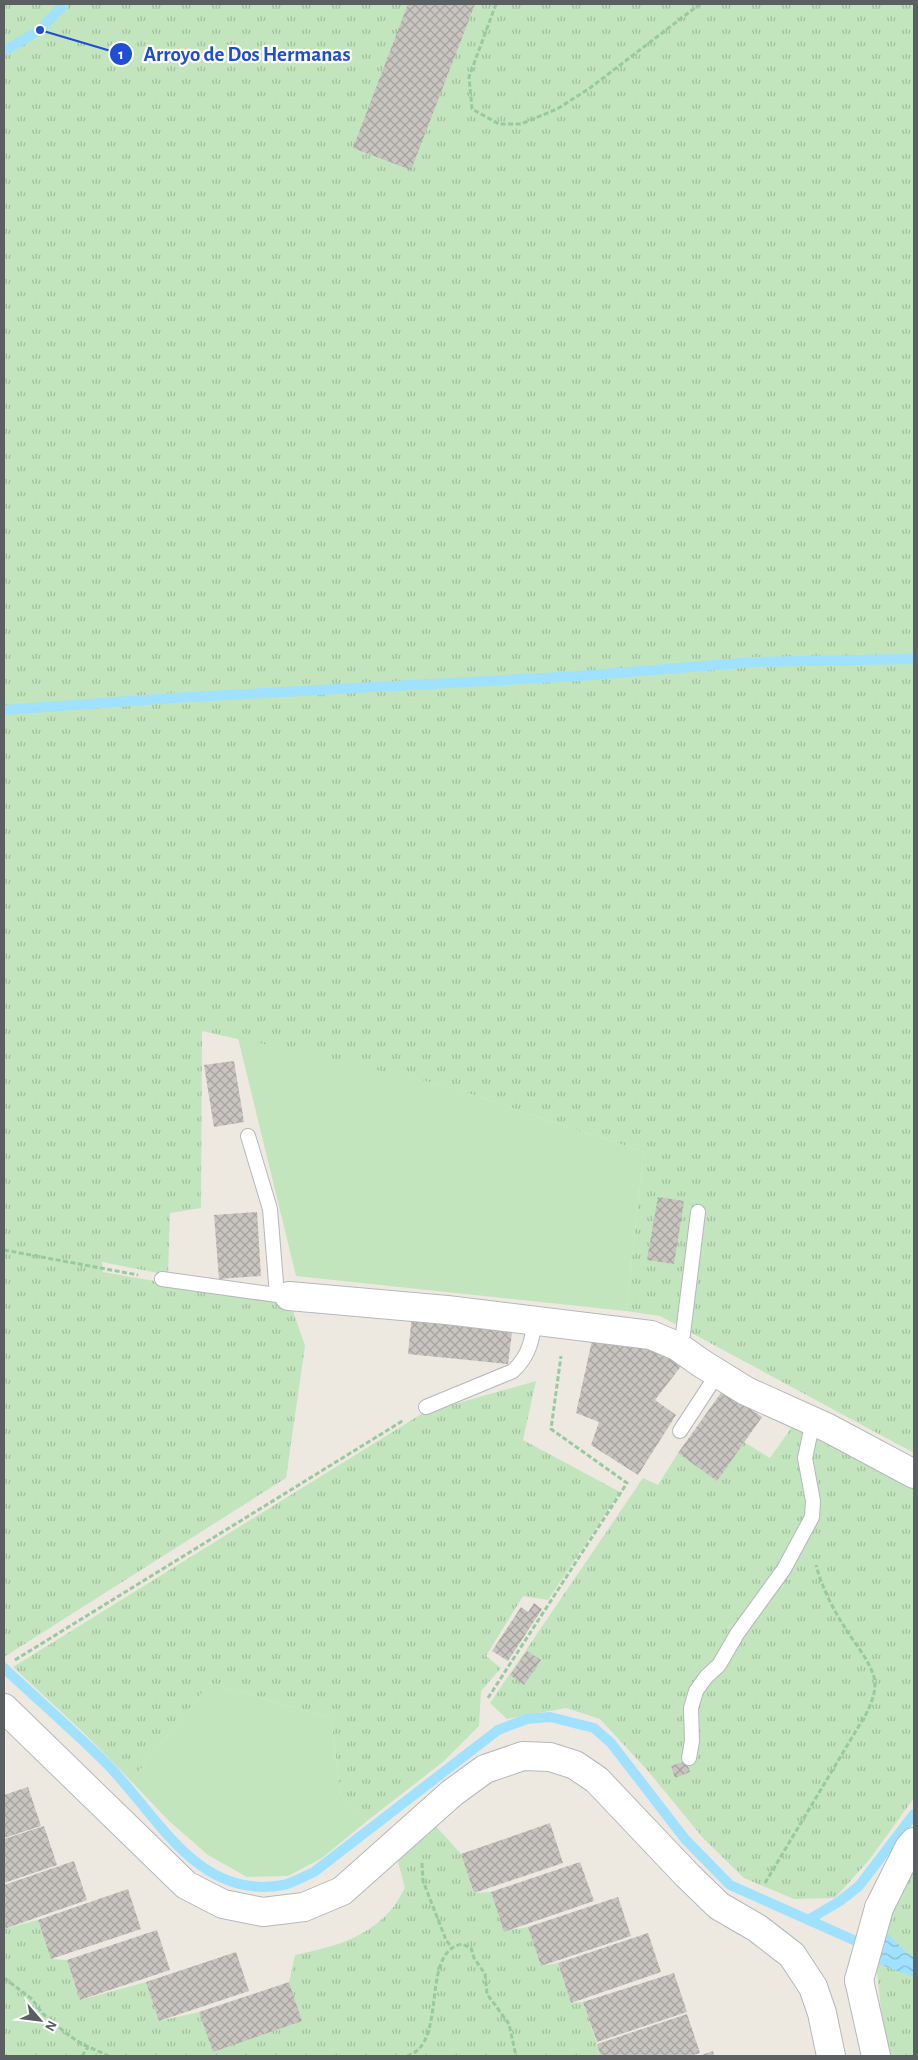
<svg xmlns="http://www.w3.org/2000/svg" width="918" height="2060" font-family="'Alegreya Sans',sans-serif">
	<defs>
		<pattern id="grass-tufts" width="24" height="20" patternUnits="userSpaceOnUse" patternTransform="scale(1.25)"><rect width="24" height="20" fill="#c2e5bd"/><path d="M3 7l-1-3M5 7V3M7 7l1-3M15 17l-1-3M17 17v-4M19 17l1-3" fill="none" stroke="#a1bd9d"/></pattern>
		<pattern id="water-waves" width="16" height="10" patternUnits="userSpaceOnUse" patternTransform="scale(1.25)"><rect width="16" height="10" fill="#9fe1ff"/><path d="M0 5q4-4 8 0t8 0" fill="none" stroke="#85bad2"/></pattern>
		<pattern id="building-cross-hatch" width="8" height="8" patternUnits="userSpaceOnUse" patternTransform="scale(1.25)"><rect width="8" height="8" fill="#c8c4bf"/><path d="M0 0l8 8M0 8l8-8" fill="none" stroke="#a5a29f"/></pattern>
	</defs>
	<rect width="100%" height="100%" fill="#ede9e1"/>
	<g fill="url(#grass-tufts)">
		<path d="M4,4H914V1453L660,1316L626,1311L644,1152L446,1086L202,1031L201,1208L170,1213L168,1275L102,1262L103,1272L291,1305L305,1346L286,1478L4,1657Z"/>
		<path d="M536,1381L523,1440L620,1492L548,1600L523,1596L486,1656L501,1668L481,1691L479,1726L444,1761L367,1821L341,1796L331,1718L210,1683L131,1781L86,1735L13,1667L423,1413Z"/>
		<path d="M792,1427L914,1487V1798L869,1860L835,1898L794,1899L744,1878L703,1838L648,1771L600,1719L566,1708L507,1719L490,1703L643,1478L658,1485L678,1453L717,1480L744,1442L770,1458Z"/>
		<path d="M433,1823L461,1854L474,1893L491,1892L504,1931L528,1927L541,1966L558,1963L571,2003L583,2002L601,2056H4V1929L38,1920L51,1959L67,1960L80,2000L146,1982L159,2021L199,2012L213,2051L302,2021L289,1982L295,1955C332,1947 363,1940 390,1911C396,1905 400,1896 405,1888L397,1858Z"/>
		<path d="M914,1865V2056H886L876,1963L885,1931L901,1890Z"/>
	</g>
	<g fill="#c2e5bd">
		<path d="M238,1038L446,1086L644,1152L626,1311L296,1276Z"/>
		<path d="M210,1683L331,1718L341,1796L367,1821L322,1858L288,1876L247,1877L208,1855L169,1821L131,1781Z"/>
	</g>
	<path fill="url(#water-waves)" d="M885,1931L907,1953L914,1956V1977L876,1963Z"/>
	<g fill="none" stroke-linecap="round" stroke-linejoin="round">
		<g stroke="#9fe1ff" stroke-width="10">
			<path d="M4,51L40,30L64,4"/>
			<path d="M4,710L173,698L579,676L754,662L914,659"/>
			<path d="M4,1668C38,1700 74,1731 107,1764C157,1815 198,1901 283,1885C293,1883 305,1876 314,1872L498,1730L527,1719L550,1717L594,1728L611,1743L685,1839L730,1885L867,1946"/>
			<path d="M808,1920L840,1901L859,1886L914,1814"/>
		</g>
	</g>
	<g fill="url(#building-cross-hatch)">
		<path d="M408,4H475L411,170L353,148Z"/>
		<path d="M234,1061L244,1122L214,1127L204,1065Z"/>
		<path d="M658,1197L684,1201L674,1264L647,1260Z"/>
		<path d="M257,1212L261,1276L219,1279L214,1215Z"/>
		<path d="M412,1315L513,1325L508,1364L408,1354Z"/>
		<path d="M593,1336L649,1349L682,1365L655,1400L676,1415L638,1475L591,1445L599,1422L576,1413Z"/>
		<path d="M723,1390L762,1417L717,1481L678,1453Z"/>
		<path d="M534,1603L542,1609L508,1661L492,1651L521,1607L528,1612Z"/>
		<path d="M527,1651L541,1660L524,1685L510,1675Z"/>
		<path d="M686,1761L690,1772L675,1778L671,1766Z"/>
		<path d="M28,1787L41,1826L4,1838V1795Z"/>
		<path d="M550,1823L563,1863L474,1893L461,1854Z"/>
		<path d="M44,1826L57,1865L4,1883V1839Z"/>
		<path d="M74,1861L87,1900L4,1929V1885Z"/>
		<path d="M580,1862L594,1901L504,1932L491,1892Z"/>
		<path d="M128,1889L141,1929L51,1959L38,1920Z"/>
		<path d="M618,1897L631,1936L541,1966L528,1927Z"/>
		<path d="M157,1930L170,1970L80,2000L67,1960Z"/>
		<path d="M648,1933L661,1972L571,2003L558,1963Z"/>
		<path d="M236,1952L249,1991L159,2021L146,1982Z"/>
		<path d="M674,1973L687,2012L597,2042L583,2002Z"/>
		<path d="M289,1982L302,2021L213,2052L199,2012Z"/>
		<path d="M687,2014L700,2053L690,2056H601L597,2044Z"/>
		<path d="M713,2051L714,2056H699Z"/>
	</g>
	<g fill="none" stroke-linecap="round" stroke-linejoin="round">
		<g stroke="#b4b8bc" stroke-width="16">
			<g id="service">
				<path d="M162,1279L277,1295L270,1209L248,1136"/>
				<path d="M677,1346L683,1334L698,1212"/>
				<path d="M426,1407L513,1371C529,1356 532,1341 535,1320"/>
				<path d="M680,1431L718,1373"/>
				<path d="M689,1758L692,1741L691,1708L696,1691L706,1677L719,1665L737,1634L784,1569L812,1517L813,1501L805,1458L813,1421"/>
			</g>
		</g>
		<g stroke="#b4b8bc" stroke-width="30">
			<g id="minor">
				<path d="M289,1296L447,1310L651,1335L677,1346L701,1363L746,1391L828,1428L914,1474"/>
				<path d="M4,1708L186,1885L223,1904L263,1912L304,1907L342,1891L452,1793L485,1769L523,1756L550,1757L575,1765L597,1780L687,1875L719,1906L757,1928L792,1955L813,1987L822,2013L831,2056"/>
				<path d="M859,1980L879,1908"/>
			</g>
		</g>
		<g stroke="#b4b8bc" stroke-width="30">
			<g id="tertiary">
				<path d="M879,1908L909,1848L914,1842"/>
				<path d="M859,1980L876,2056"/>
			</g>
		</g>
		<g stroke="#98c9a0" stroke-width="3" stroke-dasharray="5 2.5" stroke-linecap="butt">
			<path d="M496,4L469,77L472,109L499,124H521L557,109L590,88L700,4"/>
			<path d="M4,1250L138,1275"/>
			<path d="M15,1660L404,1420"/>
			<path d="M488,1698L627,1483L551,1429L561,1356"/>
			<path d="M422,1863L423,1881L446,1940L452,1948"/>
			<path d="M765,1883L866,1714C872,1702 877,1690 874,1677C869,1660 856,1645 847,1631C834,1611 822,1588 816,1565"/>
			<path d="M4,1978L32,1999L42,2013L67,2034L82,2044L109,2056"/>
			<path d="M82,2056L88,2047"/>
			<path d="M407,2056C449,2044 419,1952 462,1944L471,1948L474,1958L485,1974L487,1994L509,2024L516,2056"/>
		</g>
		<use href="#service" stroke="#fff" stroke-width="14"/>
		<use href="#minor" stroke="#fff" stroke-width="28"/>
		<use href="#tertiary" stroke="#fff" stroke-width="28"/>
	</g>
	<path fill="none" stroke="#1d4ed8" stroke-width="2" d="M40 30L121 54"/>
	<g fill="#1d4ed8" stroke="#fff" stroke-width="2">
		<circle cx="40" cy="30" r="5"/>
		<circle cx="121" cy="54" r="12"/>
	</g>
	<g font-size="15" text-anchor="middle" font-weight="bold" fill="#fff">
		<text x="121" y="59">1</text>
	</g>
	<g font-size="21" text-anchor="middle" font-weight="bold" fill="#1d4ed8" stroke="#fff" stroke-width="4.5" stroke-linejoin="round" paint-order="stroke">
		<text x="247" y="61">Arroyo de Dos Hermanas</text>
	</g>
	<rect width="918" height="2060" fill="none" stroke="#5a5f62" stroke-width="10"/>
	<g transform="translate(40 2020) rotate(118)" stroke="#ffffff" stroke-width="4" paint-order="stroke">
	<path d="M0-4L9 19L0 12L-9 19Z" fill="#5a5f62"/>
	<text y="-8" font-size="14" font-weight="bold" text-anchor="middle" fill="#5a5f62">N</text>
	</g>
</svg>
